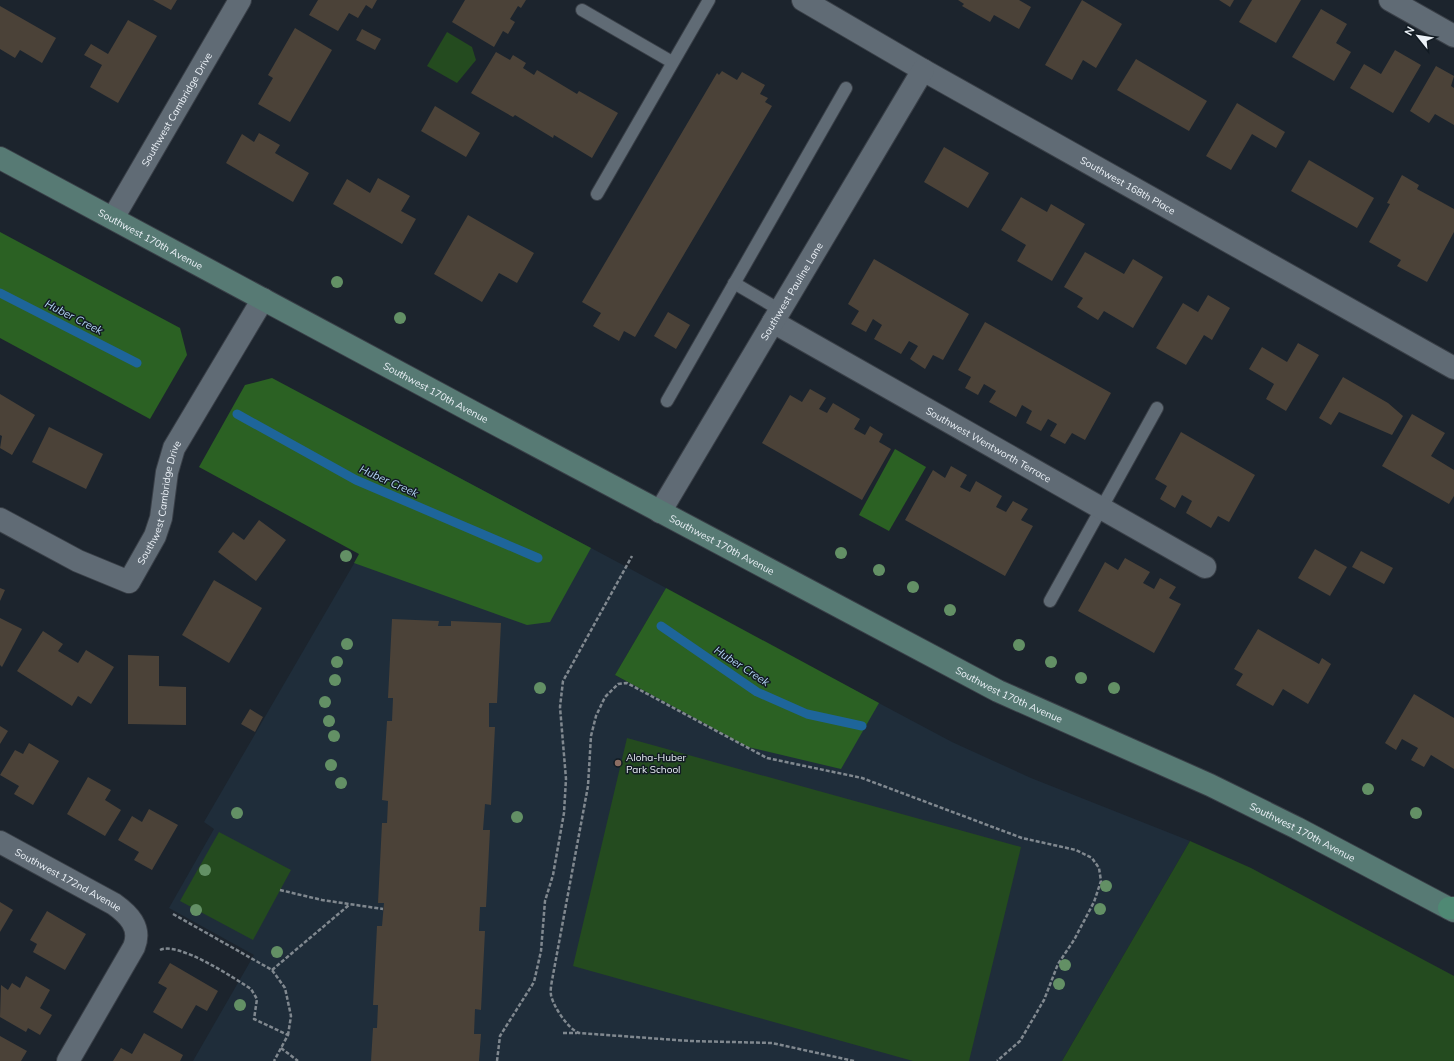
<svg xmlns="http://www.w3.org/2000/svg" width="1454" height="1061" font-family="Mulish,sans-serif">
	<rect width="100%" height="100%" fill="#1c242d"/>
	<path fill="#1f2d3a" d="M417,455L666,588L615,675L748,747L798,660L952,742L1031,778L1190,841L1062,1061H193L254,955L169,908L214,829L204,822Z"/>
	<g fill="#244b1f">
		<path d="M447,32L472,47L476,60L457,83L427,66Z"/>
		<path d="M627,738L1021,847L969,1061H913L573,966Z"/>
		<path d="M219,832L291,870L253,940L180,901Z"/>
		<path d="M1190,841L1251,868L1454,976V1061H1062Z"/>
	</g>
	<g fill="#2b6123">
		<path d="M0,232L180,328L187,355L150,419L0,338Z"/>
		<path d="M272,378L591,548L550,622L527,625L354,563L359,554L199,467L245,385Z"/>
		<path d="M895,449L926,467L889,531L859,515Z"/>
		<path d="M666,588L879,703L841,769L748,747L615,675Z"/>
	</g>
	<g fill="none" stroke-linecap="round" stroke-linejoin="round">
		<g stroke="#1e659a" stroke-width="9">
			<path d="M0,293L137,363"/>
			<path d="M237,414L356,480L538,558"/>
			<path d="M661,626L757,692L807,714L862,726"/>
		</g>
	</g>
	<g fill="#4b4238">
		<path d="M153,0H177L171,10Z"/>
		<path d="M318,0H377L372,9L366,5L358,18L349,13L338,31L309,15Z"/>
		<path d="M465,0H526L521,8L518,6L510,19L515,22L508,34L503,31L494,47L452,22Z"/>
		<path d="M958,0H1019L1031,7L1019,29L994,15L990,22L962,6L964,4Z"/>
		<path d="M1082,0L1122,24L1096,68L1083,60L1072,80L1045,65Z"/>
		<path d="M1219,0H1234L1230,7Z"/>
		<path d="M1252,0H1301L1276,43L1239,22Z"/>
		<path d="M0,6L56,38L42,63L20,50L15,58L0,49Z"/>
		<path d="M1321,9L1347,24L1336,43L1351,52L1334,81L1292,57Z"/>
		<path d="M128,20L157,36L118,103L90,87L102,65L84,55L91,44L108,54Z"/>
		<path d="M295,28L332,50L290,122L258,104L273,78L268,75Z"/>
		<path d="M362,29L381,39L375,50L356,40Z"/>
		<path d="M1395,50L1421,65L1393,113L1350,88L1364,64L1381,74Z"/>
		<path d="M496,52L510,60L513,55L526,63L523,68L534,75L537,70L577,94L579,91L618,113L592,158L554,135L553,138L515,115L513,117L471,93Z"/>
		<path d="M1136,59L1207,101L1189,131L1117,90Z"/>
		<path d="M1436,66L1454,76L1451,86L1454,88V125L1435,114L1429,123L1410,111Z"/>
		<path d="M722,71L737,80L742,72L765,85L760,94L768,98L765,102L772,106L635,337L624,331L619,341L593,326L601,313L582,302L717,73L719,75Z"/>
		<path d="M1237,103L1285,132L1276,148L1252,134L1231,170L1206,156Z"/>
		<path d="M435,106L480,133L466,157L421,131Z"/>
		<path d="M259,133L280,145L275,153L309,173L293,202L226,163L242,134L254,142Z"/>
		<path d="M944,147L989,173L968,208L924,182Z"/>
		<path d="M1309,160L1374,198L1357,228L1291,191Z"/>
		<path d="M1402,175L1419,185L1417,189L1454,209V232L1427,282L1397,266L1401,260L1369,242L1390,204L1387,203Z"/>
		<path d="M378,178L410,196L401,211L416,219L402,244L333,204L347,179L370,193Z"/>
		<path d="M1021,197L1047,212L1051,204L1085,224L1052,281L1017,261L1026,245L1001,230Z"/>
		<path d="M468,215L534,253L517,283L499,273L482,302L434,274Z"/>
		<path d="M1085,252L1124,274L1133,259L1163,277L1133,328L1104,311L1098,320L1077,307L1083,298L1064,287Z"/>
		<path d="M874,259L969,314L943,360L933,355L925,369L910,359L918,346L909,341L901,354L874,339L882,325L873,319L866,332L851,324L859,311L848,304Z"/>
		<path d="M1208,295L1230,308L1212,340L1204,335L1186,365L1156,348L1183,303L1198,312Z"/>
		<path d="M668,312L690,325L676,349L654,336Z"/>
		<path d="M985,322L1111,393L1085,440L1072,433L1065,444L1050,436L1057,424L1048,419L1041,431L1026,423L1032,411L1022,405L1016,417L989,402L996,391L984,384L978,395L965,388L971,377L958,370Z"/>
		<path d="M1298,343L1319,355L1286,411L1266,399L1274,384L1249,369L1262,347L1287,362Z"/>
		<path d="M1343,377L1388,403L1403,416L1392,435L1339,412L1331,425L1319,418Z"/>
		<path d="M810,389L826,398L819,409L827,413L833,403L860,419L854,429L865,435L870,426L883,434L879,442L891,449L862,500L762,443L790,395L802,402Z"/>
		<path d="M0,394L35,415L12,455L0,448L2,436L0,435Z"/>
		<path d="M1412,414L1445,433L1431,456L1454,470V496L1449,504L1382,466Z"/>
		<path d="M49,427L103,454L86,489L32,462Z"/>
		<path d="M1181,432L1255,475L1229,522L1218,516L1211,528L1186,513L1192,501L1182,495L1175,508L1160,499L1167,486L1155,479Z"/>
		<path d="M951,466L967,475L960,487L970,492L976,481L1002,496L996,507L1006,512L1013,501L1028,509L1021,520L1033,526L1005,576L905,520L933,470L945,478Z"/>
		<path d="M259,520L286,540L256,581L218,552L233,532L244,540Z"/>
		<path d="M1315,549L1347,567L1330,596L1298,578Z"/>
		<path d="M1361,551L1393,568L1384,584L1352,567Z"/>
		<path d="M1125,558L1150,572L1143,583L1154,589L1160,578L1176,587L1169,598L1181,604L1154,653L1078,611L1105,562L1118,570Z"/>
		<path d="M214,580L262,608L229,663L182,635Z"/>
		<path d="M0,588L5,590L0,601Z"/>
		<path d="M0,618L22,629L2,667L0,665Z"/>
		<path d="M392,619L439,621L438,626H451V621L501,623L497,703H489V727H495L491,805L485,804L483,830H490L486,907H480L479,931H485L481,1010L475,1009L474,1034H481L479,1061H371L373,1028H377L378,1005H373L377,926H382L384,903H378L382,823H387L388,801L382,800L387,721H392L393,698H388Z"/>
		<path d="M1258,629L1319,664L1322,658L1331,664L1308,704L1283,689L1273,706L1236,685L1243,674L1234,669Z"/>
		<path d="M43,631L63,644L58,651L78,663L86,650L114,667L91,704L78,696L72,706L17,671Z"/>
		<path d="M128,655L159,656V686L186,687V725L128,724Z"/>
		<path d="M1414,694L1454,718V769L1431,755L1424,767L1411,760L1418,748L1402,739L1396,750L1385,743Z"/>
		<path d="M250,709L263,717L255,732L241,724Z"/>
		<path d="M0,726L8,731L0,744Z"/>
		<path d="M29,743L59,761L33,805L14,794L19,786L0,775L15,750L23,754Z"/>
		<path d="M88,777L111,790L105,800L121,810L105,836L67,814Z"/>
		<path d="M149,809L178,825L152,870L134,860L139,852L118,840L132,816L142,822Z"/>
		<path d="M0,902L13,910L0,932Z"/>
		<path d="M47,911L86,934L65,970L33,952L37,944L30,940Z"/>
		<path d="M170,963L218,991L207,1011L196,1005L182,1029L153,1012L167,988L158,983Z"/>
		<path d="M26,976L50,990L40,1008L52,1015L40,1035L28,1028L26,1032L0,1017L1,985L8,990L12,983L20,988Z"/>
		<path d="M144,1033L183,1055L180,1061H113L121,1048L132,1054Z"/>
		<path d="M0,1036L27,1051L21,1061H0Z"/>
	</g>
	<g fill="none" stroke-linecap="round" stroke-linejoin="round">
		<g stroke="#393f47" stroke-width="14">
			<g id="service">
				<path d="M582,10L672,62"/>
				<path d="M597,194L709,0"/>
				<path d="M734,283L780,310"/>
				<path d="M667,401L846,88"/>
				<path d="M1050,601L1157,408"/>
			</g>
		</g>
		<g stroke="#393f47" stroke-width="24">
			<g id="minor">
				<path id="s1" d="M803,0L923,70L1454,368"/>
				<path d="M1390,0L1454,36"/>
				<path id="s2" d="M113,218L240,0"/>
				<path id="s3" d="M773,322L1205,567"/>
				<path id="s4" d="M660,512L923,70"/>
				<path id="s5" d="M0,519L78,561L129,582L155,536L161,518L167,472L174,448L263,299"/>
				<path id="s6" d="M0,842L114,904C128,914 142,927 134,947L68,1061"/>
			</g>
		</g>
		<g stroke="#393f47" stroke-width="24">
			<g id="secondary">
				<path id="s7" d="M0,158L471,411L998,691L1210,785L1297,828L1454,911"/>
			</g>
		</g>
		<g stroke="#393f47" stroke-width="24">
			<path id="primary" d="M1449,908H1454"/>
		</g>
		<g stroke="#80888f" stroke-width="2.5" stroke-dasharray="4 2" stroke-linecap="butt">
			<path d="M280,890L322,900L383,909"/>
			<path d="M173,914L272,970L285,988L291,1016L288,1035"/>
			<path d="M160,950C178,941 234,978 251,989L257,999L254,1019L288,1035L274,1061"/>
			<path d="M272,970L349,905"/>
			<path d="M563,1033H577"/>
			<path d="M281,1048L298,1061"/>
			<path d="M497,1061L500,1036L534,982L541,951L545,901L553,875L564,813L566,779L560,707L563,681L632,556"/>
			<path d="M854,1061L772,1043L690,1041L579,1033C568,1029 553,1006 551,995C550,989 552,981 553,975L588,786L591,736L596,716L605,697L618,684L627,683L767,758L862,778L1022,838L1076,850L1092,858L1099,868L1101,881L1094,902L1074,940L1058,964L1044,1000L1020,1041L997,1061"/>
		</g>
		<use href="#service" stroke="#606b75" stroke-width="12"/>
		<use href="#minor" stroke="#606b75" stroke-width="22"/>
		<use href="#secondary" stroke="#577a74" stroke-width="22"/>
		<use href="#primary" stroke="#4f8974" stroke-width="22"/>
	</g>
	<g fill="#639065">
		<circle cx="337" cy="282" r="6"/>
		<circle cx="400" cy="318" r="6"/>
		<circle cx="841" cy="553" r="6"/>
		<circle cx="346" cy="556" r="6"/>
		<circle cx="879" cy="570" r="6"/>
		<circle cx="913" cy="587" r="6"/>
		<circle cx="950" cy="610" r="6"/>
		<circle cx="347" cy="644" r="6"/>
		<circle cx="1019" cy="645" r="6"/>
		<circle cx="337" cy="662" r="6"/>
		<circle cx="1051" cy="662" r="6"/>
		<circle cx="1081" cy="678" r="6"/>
		<circle cx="335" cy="680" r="6"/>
		<circle cx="540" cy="688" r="6"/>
		<circle cx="1114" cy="688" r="6"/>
		<circle cx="325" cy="702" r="6"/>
		<circle cx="329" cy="721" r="6"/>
		<circle cx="334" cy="736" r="6"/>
		<circle cx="331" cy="765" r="6"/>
		<circle cx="341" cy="783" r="6"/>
		<circle cx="1368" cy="789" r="6"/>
		<circle cx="237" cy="813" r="6"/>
		<circle cx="1416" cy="813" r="6"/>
		<circle cx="517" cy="817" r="6"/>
		<circle cx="205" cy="870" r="6"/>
		<circle cx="1106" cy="886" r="6"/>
		<circle cx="1100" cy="909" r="6"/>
		<circle cx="196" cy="910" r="6"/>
		<circle cx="277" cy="952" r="6"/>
		<circle cx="1065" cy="965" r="6"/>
		<circle cx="1059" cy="984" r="6"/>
		<circle cx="240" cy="1005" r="6"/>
	</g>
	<circle fill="#8d6e63" stroke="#121b23" stroke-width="1.5" cx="618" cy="763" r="4"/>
	<g text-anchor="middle" stroke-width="3" stroke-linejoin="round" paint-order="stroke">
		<g font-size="10" fill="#ecf2f8" stroke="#121b23">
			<text dy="4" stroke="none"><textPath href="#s2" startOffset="126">Southwest Cambridge Drive</textPath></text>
			<text dy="4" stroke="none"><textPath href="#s1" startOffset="374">Southwest 168th Place</textPath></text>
			<text dy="4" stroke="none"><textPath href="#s7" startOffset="171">Southwest 170th Avenue</textPath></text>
			<text dy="4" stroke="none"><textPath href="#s4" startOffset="257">Southwest Pauline Lane</textPath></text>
			<text dy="4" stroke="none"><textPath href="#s7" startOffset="495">Southwest 170th Avenue</textPath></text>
			<text dy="4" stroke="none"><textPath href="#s3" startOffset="248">Southwest Wentworth Terrace</textPath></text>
			<text dy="4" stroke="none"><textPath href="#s5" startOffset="230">Southwest Cambridge Drive</textPath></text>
			<text dy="4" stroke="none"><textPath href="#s7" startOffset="819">Southwest 170th Avenue</textPath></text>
			<text dy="4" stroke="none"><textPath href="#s7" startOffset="1143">Southwest 170th Avenue</textPath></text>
			<text dy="4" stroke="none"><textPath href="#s7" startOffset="1467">Southwest 170th Avenue</textPath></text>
			<text dy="4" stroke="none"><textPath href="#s6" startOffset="78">Southwest 172nd Avenue</textPath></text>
		</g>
		<g font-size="10" fill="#ecf2f8" stroke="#121b23" text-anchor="start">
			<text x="626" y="761">Aloha-Huber<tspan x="626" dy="12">Park School</tspan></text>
		</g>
		<g font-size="11" font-style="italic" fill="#b2d4f3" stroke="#121b23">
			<text transform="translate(74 317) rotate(27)" y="4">Huber Creek</text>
			<text transform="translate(389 481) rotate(24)" y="4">Huber Creek</text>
			<text transform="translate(742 666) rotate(33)" y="4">Huber Creek</text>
		</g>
	</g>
	<g transform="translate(1418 36) rotate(300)" stroke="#121b23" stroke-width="3" paint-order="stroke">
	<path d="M0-3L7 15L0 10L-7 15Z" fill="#ecf2f8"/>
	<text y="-6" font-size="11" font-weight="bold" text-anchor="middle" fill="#ecf2f8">N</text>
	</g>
</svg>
